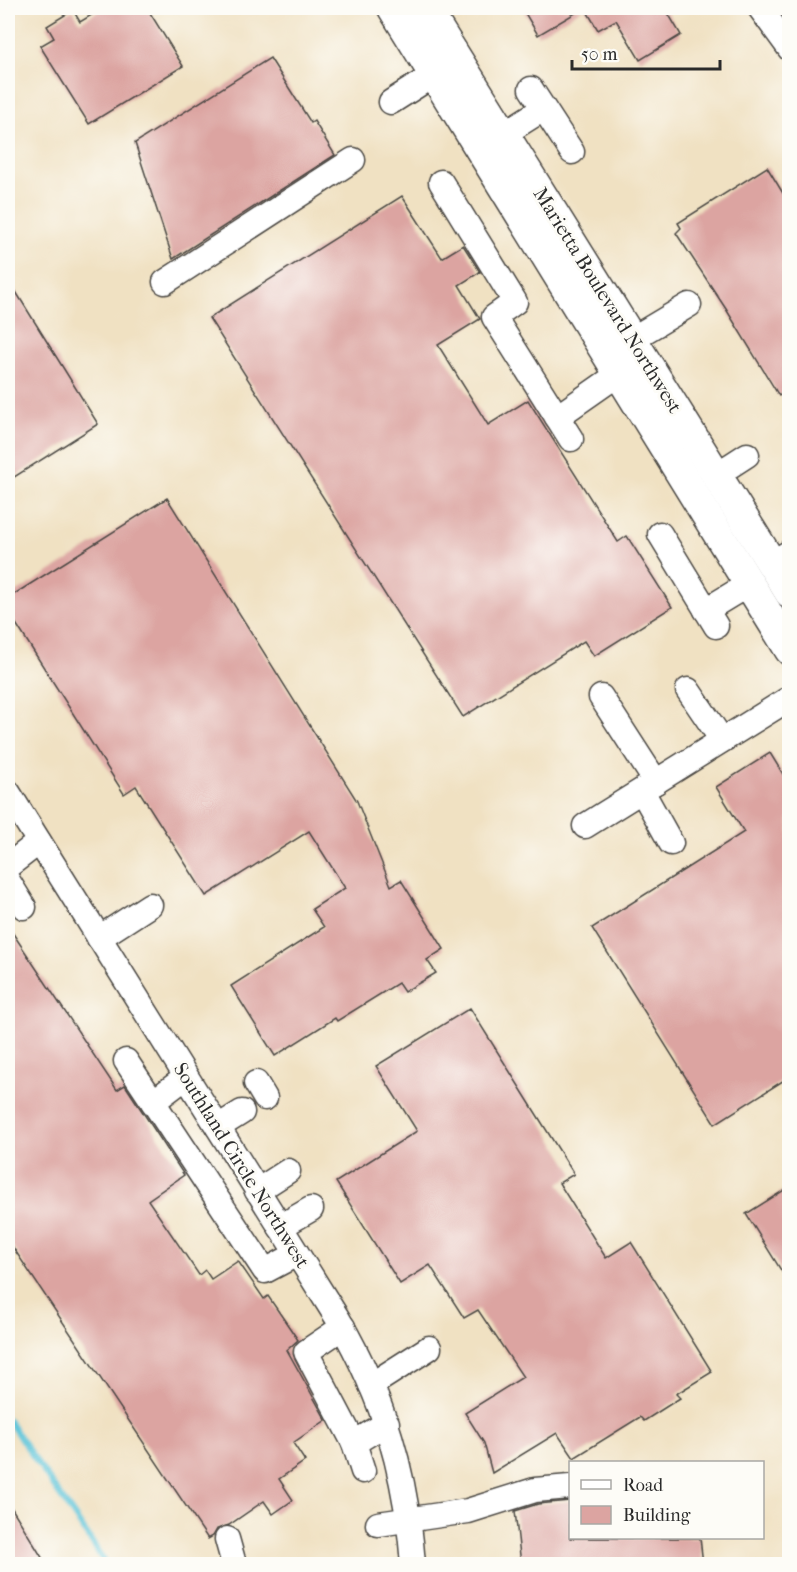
<svg xmlns="http://www.w3.org/2000/svg" width="797" height="1572" font-family="'IM FELL French Canon',serif">
	<rect width="100%" height="100%" fill="#fdfcf7"/>
	<filter id="ink" filterUnits="userSpaceOnUse"><feTurbulence type="fractalNoise" baseFrequency=".0167" numOctaves="2"/><feDisplacementMap in="SourceGraphic" scale="12" xChannelSelector="R" yChannelSelector="G"/><feConvolveMatrix kernelMatrix="1 2 1 2 8 2 1 2 1" color-interpolation-filters="sRGB"/></filter>
	<filter id="wash" filterUnits="userSpaceOnUse"><feTurbulence type="fractalNoise" baseFrequency=".008" numOctaves="4" result="noise"/><feDisplacementMap in="SourceGraphic" scale="24" xChannelSelector="R" yChannelSelector="G"/><feGaussianBlur stdDeviation="1.35" result="paint"/><feColorMatrix in="noise" values="0 0 0 0 0 0 0 0 0 0 0 0 0 0 0 0 0 1.4 0 .05"/><feComposite in="paint" operator="in"/></filter>
	<g filter="url(#wash)">
		<rect width="100%" height="100%" fill="#f0e1c2"/>
		<g fill="none" stroke-linecap="round" stroke-linejoin="round">
			<path stroke="#5dc5d9" stroke-width="6" d="M8,1420L94,1545L105,1564"/>
		</g>
		<g id="blocks">
			<g fill="#dca4a1">
				<path d="M103,8H147L183,66L89,124L40,46L54,38L47,26L73,10L80,22Z"/>
				<path d="M522,8H584L538,35Z"/>
				<path d="M585,8H665L681,35L640,60L616,20L598,30Z"/>
				<path d="M270,58L311,123L314,121L335,155L173,259L135,143Z"/>
				<path d="M767,167L789,203V388L779,396L726,309L676,233L681,228L678,223Z"/>
				<path d="M402,196L442,258L463,245L480,272L459,285L480,319L438,345L488,425L528,400L618,542L627,536L672,607L594,656L584,641L463,717L209,318Z"/>
				<path d="M8,279L98,424L8,481Z"/>
				<path d="M167,498L357,801L391,886L401,880L444,949L427,960L436,973L404,992L398,983L337,1021L335,1018L275,1056L231,986L324,927L312,909L345,888L309,831L206,896L136,786L124,794L8,611V598Z"/>
				<path d="M770,753L789,784V1077L715,1124L592,928L744,832L716,787Z"/>
				<path d="M8,926L117,1090L125,1085L184,1175L148,1200L199,1275L205,1270L211,1279L238,1261L264,1299L268,1296L298,1340L287,1350L326,1420L293,1443L305,1461L279,1479L293,1500L273,1514L264,1501L229,1525L217,1529L213,1536L208,1539L8,1240Z"/>
				<path d="M470,1008L574,1174L559,1183L606,1258L631,1242L712,1372L676,1394L680,1398L644,1421L640,1417L574,1458L557,1433L492,1473L484,1443L465,1413L523,1377L478,1310L464,1318L430,1265L400,1284L336,1182L417,1131L376,1066Z"/>
				<path d="M789,1187V1283L746,1214Z"/>
				<path d="M570,1501V1538H700L703,1564H521L515,1511L538,1504Z"/>
				<path d="M8,1502L46,1564H8Z"/>
			</g>
		</g>
	</g>
	<g filter="url(#ink)">
		<use href="#blocks" fill-opacity="0" stroke="#494642" stroke-width="1.5"/>
		<g fill="none" stroke-linecap="round" stroke-linejoin="round">
			<g stroke="#494642" stroke-width="27">
				<g id="minor">
					<path d="M760,8L790,49"/>
					<path d="M531,89L572,152"/>
					<path d="M391,102L435,74"/>
					<path d="M505,133L543,109"/>
					<path d="M441,182L515,302L494,317L571,439"/>
					<path d="M165,282L353,160"/>
					<path d="M632,339L689,305"/>
					<path d="M557,417L620,373"/>
					<path d="M716,475L747,455"/>
					<path d="M660,534L716,626"/>
					<path d="M771,564L790,552"/>
					<path d="M706,610L749,584"/>
					<path d="M688,690L722,740"/>
					<path d="M601,697L656,782"/>
					<path d="M642,791L671,843"/>
					<path d="M8,792L338,1319C384,1399 406,1472 413,1564"/>
					<path d="M585,826L790,698"/>
					<path d="M8,866L39,842"/>
					<path d="M8,881L24,907"/>
					<path d="M99,938L150,905"/>
					<path d="M126,1061L265,1271L297,1254"/>
					<path d="M256,1083L265,1098"/>
					<path d="M153,1102L186,1077"/>
					<path d="M218,1127L242,1112"/>
					<path d="M257,1191L288,1171"/>
					<path d="M280,1227L311,1209"/>
					<path d="M343,1327L306,1352L354,1443L387,1423"/>
					<path d="M371,1385L429,1348"/>
					<path d="M354,1443L363,1471"/>
					<path d="M378,1524L468,1511L535,1490L570,1487"/>
					<path d="M227,1539L234,1564"/>
				</g>
			</g>
			<g stroke="#494642" stroke-width="33">
				<g id="major">
					<path d="M393,8L790,650"/>
					<path d="M425,8L790,593"/>
				</g>
			</g>
			<use href="#minor" stroke="#fff" stroke-width="24"/>
			<use href="#major" stroke="#fff" stroke-width="30"/>
		</g>
	</g>
	<g text-anchor="middle" stroke-width="6" stroke-linejoin="round" paint-order="stroke">
		<g font-size="20" fill="#2b2b2b" stroke="#fdfcf7">
			<text transform="translate(608 300) rotate(58)" y="7">Marietta Boulevard Northwest</text>
			<text transform="translate(242 1165) rotate(58)" y="7">Southland Circle Northwest</text>
		</g>
	</g>
	<rect width="797" height="1572" fill="none" stroke="#fdfcf7" stroke-width="30"/>
	<rect x="569" y="1461" width="195" height="78" fill="#fdfcf7" stroke="#a9a8a5" stroke-width="1.5"/>
	<rect x="581" y="1480" width="30" height="9" fill="#ffffff" stroke="#a9a8a5" stroke-width="1.5"/>
	<text x="623" y="1491" font-size="18" fill="#2b2b2b">Road</text>
	<rect x="581" y="1506" width="30" height="18" fill="#dca4a1" stroke="#a9a8a5" stroke-width="1.5"/>
	<text x="623" y="1521" font-size="18" fill="#2b2b2b">Building</text>
	<path d="M572 60v9h148v-9" fill="none" stroke="#2b2b2b" stroke-width="3"/>
	<text x="581" y="60" font-size="18" fill="#2b2b2b" stroke="#fdfcf7" stroke-width="4.5" paint-order="stroke">50 m</text>
</svg>
